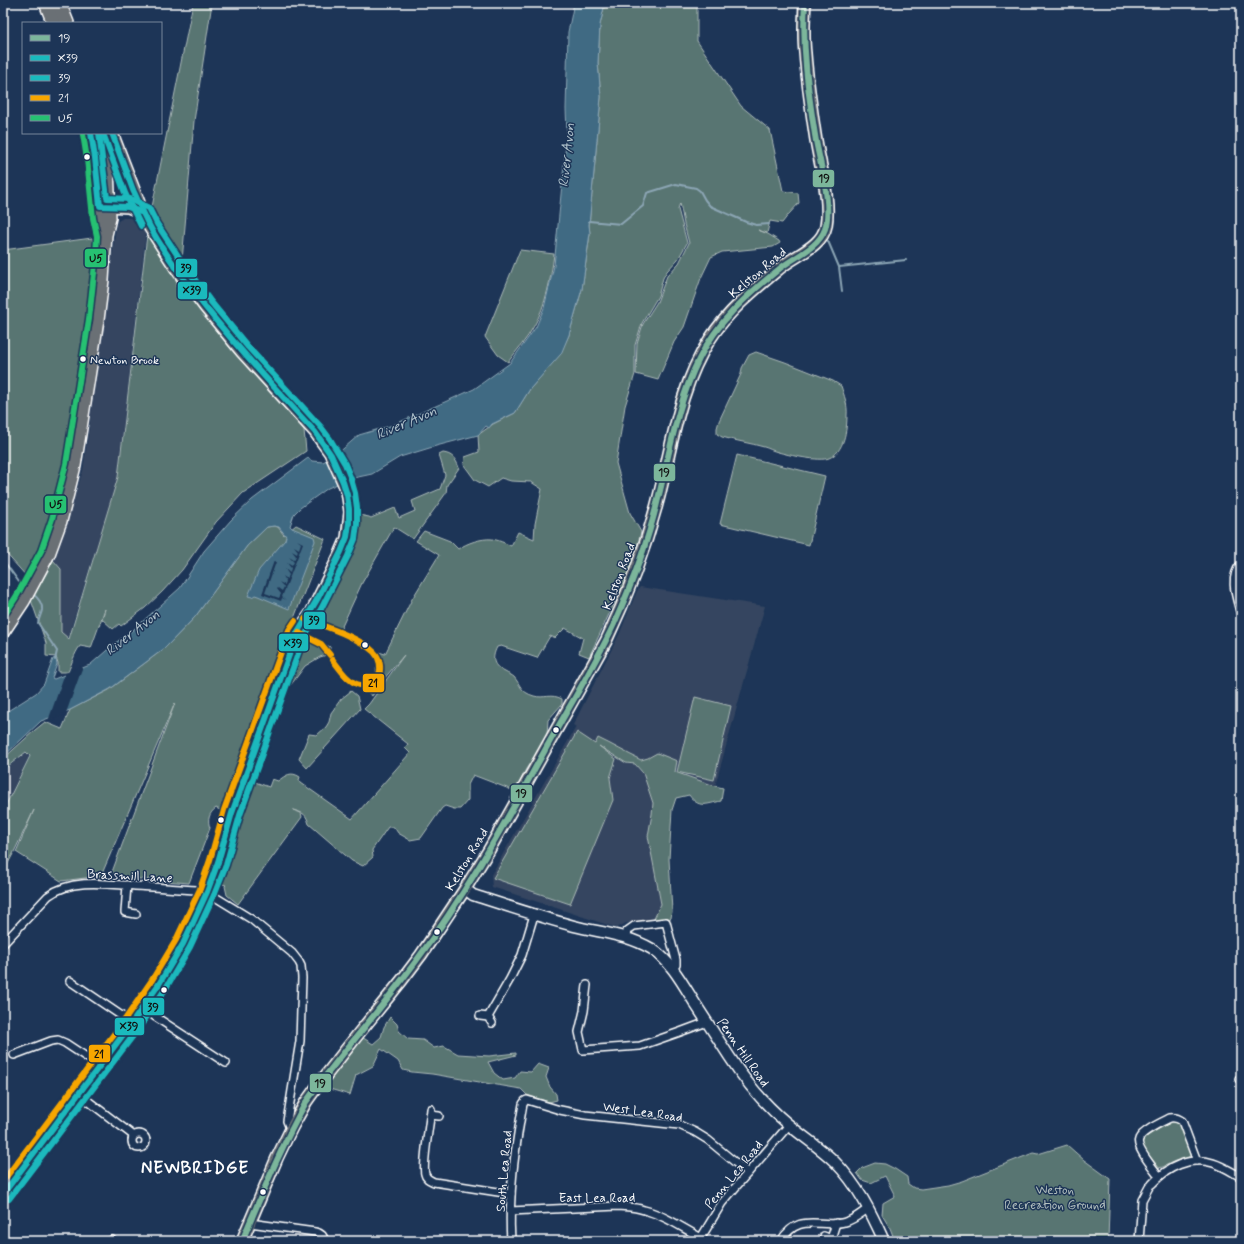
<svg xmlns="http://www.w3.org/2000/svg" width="1244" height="1244" font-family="Mynerve,sans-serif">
	<rect width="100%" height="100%" fill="#1d3557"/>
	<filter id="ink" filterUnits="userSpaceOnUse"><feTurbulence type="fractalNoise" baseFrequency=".025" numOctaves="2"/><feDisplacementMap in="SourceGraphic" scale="8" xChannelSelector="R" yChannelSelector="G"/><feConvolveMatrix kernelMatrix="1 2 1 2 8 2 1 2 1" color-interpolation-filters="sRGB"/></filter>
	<g filter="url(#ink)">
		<g fill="#344560">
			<path d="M123,218H130L146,231L118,478L66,644L61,642L50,572L83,470L116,226L118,221Z"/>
			<path d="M640,587L765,606L715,786L663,782L664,919L626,923L617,928L492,887L491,875L576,727L573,725L619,635L637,591Z"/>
			<path d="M26,753L29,756L3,811V771Z"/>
		</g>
		<g fill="#597572" stroke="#acbab8">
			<path d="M193,3H212L194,121L182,261L158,227L151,212Z"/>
			<path d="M605,3H697V41L741,106L770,130L783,191L798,193L799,203L789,214L782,223L770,221L767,233L758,230L768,234L779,241L780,243L773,247L722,252L711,257L701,278L684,327L674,342L658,380L636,374L637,343L643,324L657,302L667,276L679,263L689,243L684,224L680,203L678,209L687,243L678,259L667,271L663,278L658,296L642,323L635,345V374L625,406L616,463L630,513L641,532L630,573L610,612L589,657L579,653L583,638L565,628L555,638L550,636L537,658L501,646L497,647C491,659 493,666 505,672C508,674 512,675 514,677C521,685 520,692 534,696C544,699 551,693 562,699V704L548,720L547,735L543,744L526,769L517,788L515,790H512L473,775L468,785V800L460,809H454L445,806L442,808L421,838L410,840L398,833L394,827H388L372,850L373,857L363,866L352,861L309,824C306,814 304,813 293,810L301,813L302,817L238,904L227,895L225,886L226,885L222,884L224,864L250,780L286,678L303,643C312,639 321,641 330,647L331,653L330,654L320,657L305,666L290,686L255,782L269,787L272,779L278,781C286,775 291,771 300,777L299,780L301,783L352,819L410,753L405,748L408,744L364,709L369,704L404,655L383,680L372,696L360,685L371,681L375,675L379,652L385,654L412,599L439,555L416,541L424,531L450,541L458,549C467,543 481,538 492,539C498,540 505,543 511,546L518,532L534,539L535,524L542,489L531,482L511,481L501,478L488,487L475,480L464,465L465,457L479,452L478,435L493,424L515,413L530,389L560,354L569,335L582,289L590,234L589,225L601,97L598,63L600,25Z"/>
			<path d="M147,235L177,282L176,287L178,282L235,354L304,430L306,451L243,493L216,522L182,570L162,592L145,608L121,626L119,624L113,629L102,619L105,609L91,648L80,646C74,654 72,663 68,672H58V663L56,657L46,656V643L31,600L46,574L53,560L61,569V632L69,639L118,477Z"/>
			<path d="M92,238L96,261L91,306L67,455L60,492L52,521L28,578L3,550V250Z"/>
			<path d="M520,250L554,254C551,278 546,305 534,326C527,339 517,350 508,362L498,355L485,337Z"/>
			<path d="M756,352L785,362L833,381L841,386C844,395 848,405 847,415C847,430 844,452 829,458C820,462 788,455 778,452C773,451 768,448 764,447C750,443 736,441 722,437L717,434V428L719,421L741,374L742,368L749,355Z"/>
			<path d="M443,453C452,454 456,459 459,468L447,485L446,493L413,539L394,527L362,583L338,635L318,625L317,622V617L354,540L357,529L359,515L369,517L371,518L395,508L399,518L415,511L412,501L440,489L445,475L439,455Z"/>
			<path d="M737,455L825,476L809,545L720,524Z"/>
			<path d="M296,525L325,539L287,636L229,807L222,811L216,808C209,813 207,820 210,828L189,883L117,877L112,872L175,703L101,876L61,881L16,852L34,810L13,854L3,873V811L30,756L26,752L3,770V759L35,730L45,722L62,729L70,710L109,690L165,648L195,617L247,546L267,527L274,526L278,527L284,535Z"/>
			<path d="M351,691L357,696L360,709L307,768L299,759L309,734L317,735L326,727L329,722L331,713L341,699Z"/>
			<path d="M695,697L731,706L714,780L677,772Z"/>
			<path d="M577,732L595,744L598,738C613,745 626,753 641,760L648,758L657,753L677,761L675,772L715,786L723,788L721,801C706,804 699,809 689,795L676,798L672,810L669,859L672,911L671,918L666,922L653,921L661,904L648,836L652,814L653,803L643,773L635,764L626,763L599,746L616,759L610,778L613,800L570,904L493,878Z"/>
			<path d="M390,1017L397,1024L399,1031L408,1039L423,1040L434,1048L444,1046L458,1054L489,1056L516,1053V1055L488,1062L494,1073L503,1080L515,1078L520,1071L531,1072L538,1064L549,1068L546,1077L550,1087L556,1094L557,1100L549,1102L527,1095L521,1089L432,1074L412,1072L403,1070L398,1061L381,1049L373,1066L356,1075L350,1095L323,1087L360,1036L373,1044L381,1037L384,1027Z"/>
			<path d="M1174,1121L1177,1122L1179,1125L1191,1155C1187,1159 1180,1159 1175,1161C1169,1163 1165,1167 1159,1168L1142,1146L1141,1143L1144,1138L1170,1122Z"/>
			<path d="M1067,1145L1084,1160L1110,1179L1108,1241H895L890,1228L882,1215L883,1203L895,1196L885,1176L871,1183L862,1180L857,1173L862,1168L875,1163L885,1164L895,1169L907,1177L908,1184L914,1188L921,1189L948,1185L962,1181L1033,1153L1038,1154Z"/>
		</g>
		<path fill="#3f6b83" stroke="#8ca6b5" d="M574,3H605L600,25L598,63L601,97L589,225L590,233L582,289L569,335L561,354L530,389L515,413L492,424L489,428L486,426L478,435L436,446L400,457L372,474L349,479L328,488L300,508L294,514L290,526L292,528L314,537L315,541L289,609L258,596L255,595L252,597L248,596L259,570L285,540L286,536L279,527L274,526L267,527L247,546L195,617L165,648L110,689L70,710L41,721L3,757V714L36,693L44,684L53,659L56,658L57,664L52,678L54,679L90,665L114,644L133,630L180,588L204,551L231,520L252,500L308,458L312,461L323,462L336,455L359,435L393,425L474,389L510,363L536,327L544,308L554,266L567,133L566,109L568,32Z"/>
		<g fill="#1d3557">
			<path d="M297,540L303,543L282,597L286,600L282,598L281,601L262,594L274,561L276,562L265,593L279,598L281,594L277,589L278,588L282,591L284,587L279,582L285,585L286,581L283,576L287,579L289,575L285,569L290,573L291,568L287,563L292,566L294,562L289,557L294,560L296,556L292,551L297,554L298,551L294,546L299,549L301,543Z"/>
			<path d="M83,666L66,713L48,721L65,673Z"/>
		</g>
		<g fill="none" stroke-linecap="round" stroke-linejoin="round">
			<g stroke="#8ca6b5" stroke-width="2">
				<path d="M589,221L621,224L643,206L647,193L676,184L696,188L700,191L705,200L710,206L746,222L756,225L769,224"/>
				<path d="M828,241L839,267L906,260"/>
				<path d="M839,267L842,291"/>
				<path d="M3,560L19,582L24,587"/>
				<path d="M32,593C37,597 43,603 42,610C41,615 39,618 38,623L57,651L55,660"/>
			</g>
			<g stroke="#fff" stroke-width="10">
				<g id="street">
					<path d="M1241,564C1228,578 1237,599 1241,615"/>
					<path d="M127,885L125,912L136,914"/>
					<path d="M207,892L251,919L292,953L299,962L301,966L302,978L300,1041L287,1121L289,1126L292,1127"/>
					<path d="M626,937L627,931L634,926L666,922L676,960V965L673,969"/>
					<path d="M3,944L48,896C72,878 107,884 135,886C156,887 176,889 197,890L206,894"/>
					<path d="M70,981L132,1023"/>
					<path d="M587,985L584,1011L579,1032L583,1050L640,1046L680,1032L707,1022"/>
					<path d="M142,1008L226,1063"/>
					<path d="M480,1016L488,1017L492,1023"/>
					<path d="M488,1017L510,979L522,955L534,915"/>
					<path d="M14,1055L51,1041L58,1040L65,1043L100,1066"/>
					<path d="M1239,1079H1241"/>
					<path d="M79,1094L134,1136"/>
					<path d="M431,1109C430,1122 422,1165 425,1174C426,1179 430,1180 434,1182L511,1194"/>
					<path d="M430,1115L439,1116"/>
					<circle cx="139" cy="1141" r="7"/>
					<path d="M1159,1176C1154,1169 1135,1147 1139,1139C1142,1131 1162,1122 1170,1118C1175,1117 1178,1118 1182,1121L1197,1161"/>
					<path d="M3,1180L11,1184"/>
					<path d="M1152,1184C1167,1167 1190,1156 1213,1163C1223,1166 1232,1172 1241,1177"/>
					<path d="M510,1211L618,1206C627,1207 635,1207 644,1210C664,1215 683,1228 701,1238"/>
					<path d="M250,1223L315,1232C320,1233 324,1235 324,1241"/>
					<path d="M824,1236L831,1239L836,1223"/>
					<path d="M111,1241L112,1240"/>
					<path d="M511,1241C508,1195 515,1149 523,1104L525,1101L527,1100L560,1110L585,1115L679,1125L695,1132L708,1140L748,1173"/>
					<path d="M699,1241L722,1203L789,1125"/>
					<path d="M781,1241C799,1211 820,1229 845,1222C854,1220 861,1213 869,1208"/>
					<path d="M1139,1241L1142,1200L1149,1187"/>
				</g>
			</g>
			<g stroke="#fff" stroke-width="13">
				<path id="secondary" d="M465,889L473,895C507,906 540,917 574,926C602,933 626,934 652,949C672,962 684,986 696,1005C707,1022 718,1039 729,1056C745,1081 765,1105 788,1124C803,1137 821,1148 835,1162C857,1184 871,1212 884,1241"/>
			</g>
			<g stroke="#fff" stroke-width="14">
				<g id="primary">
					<path d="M101,206L128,207L143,213"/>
					<path d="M3,1194L132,1023L159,984L183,944L207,892L218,862L232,813L248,768L297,633L311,613L341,552L347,538L350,512L347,491L330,453L322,442L315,432L242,352L205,307L175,267L150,228L143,213L112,133"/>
					<path d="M242,1241L277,1158L292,1127L306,1102L316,1088L359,1033L402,980L421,955L465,889L489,850L606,641C627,597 644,552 657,504C672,448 678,389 710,339C727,312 755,289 780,268C795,255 822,247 826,226C831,198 819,163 815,134C811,107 807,80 805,53C803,36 804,20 805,3"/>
				</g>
			</g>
			<g stroke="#fff" stroke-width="16">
				<g id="highway">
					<path d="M46,3L54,23"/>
					<path d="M59,3L67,23"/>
					<path d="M91,133L95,158L101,217L104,229"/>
					<path d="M3,631L23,601L48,554L60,521L74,466L97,320L102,280L105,235L109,218L107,166L102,133"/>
				</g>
			</g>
			<use href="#street" stroke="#1d3557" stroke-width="7"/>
			<use href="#secondary" stroke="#1d3557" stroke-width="10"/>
			<use href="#primary" stroke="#6b6f75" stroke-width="11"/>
			<use href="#highway" stroke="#6b6f75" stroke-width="13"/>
			<g stroke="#1d3557" stroke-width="9">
				<path id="bus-1" d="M242,1241C262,1194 281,1147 306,1102C342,1052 383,1007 419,957C467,893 505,822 544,752C567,710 594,667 614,624C632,584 648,542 658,499C670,452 677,403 699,359C717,322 747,295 778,270C793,257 818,249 825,229C833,203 819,162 815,135C808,91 802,48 805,3"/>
			</g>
			<g stroke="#1d3557" stroke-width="9">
				<g id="bus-2">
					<path d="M112,133L133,190L148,223"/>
					<path d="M3,1194L132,1023L159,984L183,944L207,892L218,862L232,813L297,633L318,598L341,552L347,537L349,523V509L347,495L343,482L331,455L315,432C273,386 230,340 192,290C174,265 156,241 143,213L128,207L100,206L95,158L91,133"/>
				</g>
			</g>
			<g stroke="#1d3557" stroke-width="9">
				<g id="bus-3">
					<path d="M104,136L125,193L141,226"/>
					<path d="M9,1199L139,1028L166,988L190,947L214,895L226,865L240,815L304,637L321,609L348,556L355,539L357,524V508L355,493L351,479L345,464L330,439L321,427L248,347L211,302L182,262L157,224L149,208L130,199L107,198L99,133"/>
				</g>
			</g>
			<g stroke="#1d3557" stroke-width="9">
				<g id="bus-4">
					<path d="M305,619C326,627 359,637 374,652C386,664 380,691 360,685C348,682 340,669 333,660"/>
					<path d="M299,633L321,644L330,655"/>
					<path d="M3,1181L126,1018L152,980L176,940L200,889L210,860L224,810L289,630L295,621"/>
				</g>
			</g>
			<g stroke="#1d3557" stroke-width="9">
				<path id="bus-5" d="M3,617L16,597L41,551L52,519L66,464L89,319L96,255L97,236L93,218L87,159L83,134"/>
			</g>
			<use href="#bus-1" stroke="#7cb69b" stroke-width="6"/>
			<use href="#bus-2" stroke="#1ab9bd" stroke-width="6"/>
			<use href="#bus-3" stroke="#1ab9bd" stroke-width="6"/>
			<use href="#bus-4" stroke="#f7a600" stroke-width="6"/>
			<use href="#bus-5" stroke="#26c172" stroke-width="6"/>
		</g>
	</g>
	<g fill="#fff" stroke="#1d3557" stroke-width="1.5">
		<circle cx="87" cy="157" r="3.5"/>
		<circle cx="83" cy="359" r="3.5"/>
		<circle cx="365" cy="645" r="3.5"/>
		<circle cx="556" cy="730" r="3.5"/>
		<circle cx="221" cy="820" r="3.5"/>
		<circle cx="437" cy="932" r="3.5"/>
		<circle cx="164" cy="990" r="3.5"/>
		<circle cx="263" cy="1192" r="3.5"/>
	</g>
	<g text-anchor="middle" stroke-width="3" stroke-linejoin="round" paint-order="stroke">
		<g font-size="12" fill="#fff" stroke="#1d3557" text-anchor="start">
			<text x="90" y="364">Newton Brook</text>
		</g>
		<g font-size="13" fill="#fff" stroke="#1d3557">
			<text transform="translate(757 272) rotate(-40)" y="5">Kelston Road</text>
			<text transform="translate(618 576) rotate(-69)" y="5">Kelston Road</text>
			<text transform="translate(466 859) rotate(-59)" y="5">Kelston Road</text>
			<text transform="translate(130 875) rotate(3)" y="5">Brassmill Lane</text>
			<text transform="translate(744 1052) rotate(55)" y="5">Penn Hill Road</text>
			<text transform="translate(643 1111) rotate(8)" y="5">West Lea Road</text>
			<text transform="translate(503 1171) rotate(-85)" y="5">South Lea Road</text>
			<text transform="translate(733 1174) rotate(-51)" y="5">Penn Lea Road</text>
			<text x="597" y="1202">East Lea Road</text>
		</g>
		<g font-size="13" fill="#b4c1c0" stroke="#1d3557">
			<text x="1055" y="1194">Weston<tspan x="1055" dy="15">Recreation Ground</tspan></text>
		</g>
		<g font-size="14" font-style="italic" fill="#b2c4cd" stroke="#1d3557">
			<text transform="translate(566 155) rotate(-84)" y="5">River Avon</text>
			<text transform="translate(406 422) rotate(-23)" y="5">River Avon</text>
			<text transform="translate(132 632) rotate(-38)" y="5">River Avon</text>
		</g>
		<g font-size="17" font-weight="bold" letter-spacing="1" fill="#fff" stroke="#1d3557">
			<text x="195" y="1173">NEWBRIDGE</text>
		</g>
	</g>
	<g stroke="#1d3557" stroke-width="1.5">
		<rect x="812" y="169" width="23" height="19" rx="4" fill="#7cb69b"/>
		<rect x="84" y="248" width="23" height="20" rx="4" fill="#26c172"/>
		<rect x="175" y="258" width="23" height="20" rx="4" fill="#1ab9bd"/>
		<rect x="177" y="281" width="31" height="19" rx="4" fill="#1ab9bd"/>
		<rect x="653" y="463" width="23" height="19" rx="4" fill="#7cb69b"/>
		<rect x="44" y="495" width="23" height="19" rx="4" fill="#26c172"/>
		<rect x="303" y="611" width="23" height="19" rx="4" fill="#1ab9bd"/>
		<rect x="278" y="633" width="31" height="19" rx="4" fill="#1ab9bd"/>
		<rect x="362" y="673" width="23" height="20" rx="4" fill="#f7a600"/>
		<rect x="510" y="784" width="23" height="19" rx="4" fill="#7cb69b"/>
		<rect x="142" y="997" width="23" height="19" rx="4" fill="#1ab9bd"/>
		<rect x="114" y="1017" width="31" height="19" rx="4" fill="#1ab9bd"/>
		<rect x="88" y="1044" width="23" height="19" rx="4" fill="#f7a600"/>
		<rect x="309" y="1073" width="23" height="20" rx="4" fill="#7cb69b"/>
	</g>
	<g font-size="11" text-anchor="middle" font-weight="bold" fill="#111">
		<text x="824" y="182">19</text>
		<text x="96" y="262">U5</text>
		<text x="186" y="272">39</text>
		<text x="192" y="294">X39</text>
		<text x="664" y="476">19</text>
		<text x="56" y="508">U5</text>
		<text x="314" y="624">39</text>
		<text x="293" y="647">X39</text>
		<text x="373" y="687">21</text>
		<text x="521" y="797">19</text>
		<text x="153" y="1011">39</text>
		<text x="129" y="1030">X39</text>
		<text x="99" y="1058">21</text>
		<text x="320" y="1087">19</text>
	</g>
	<rect width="1244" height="1244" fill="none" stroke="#1d3557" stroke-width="16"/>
	<rect x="8" y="8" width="1228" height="1228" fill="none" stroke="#fff" stroke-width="1.5" filter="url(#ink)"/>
	<rect x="22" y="22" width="140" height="112" fill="#1d3557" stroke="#77869a"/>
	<rect x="30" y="35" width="20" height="6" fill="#7cb69b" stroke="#77869a"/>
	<text x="58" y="42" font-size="12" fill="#ffffff">19</text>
	<rect x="30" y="55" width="20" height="6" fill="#1ab9bd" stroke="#77869a"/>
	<text x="58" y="62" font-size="12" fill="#ffffff">X39</text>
	<rect x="30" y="75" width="20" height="6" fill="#1ab9bd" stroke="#77869a"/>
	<text x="58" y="82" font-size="12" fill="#ffffff">39</text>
	<rect x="30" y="95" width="20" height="6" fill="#f7a600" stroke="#77869a"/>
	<text x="58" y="102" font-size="12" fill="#ffffff">21</text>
	<rect x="30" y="115" width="20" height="6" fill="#26c172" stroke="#77869a"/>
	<text x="58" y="122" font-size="12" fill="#ffffff">U5</text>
</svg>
